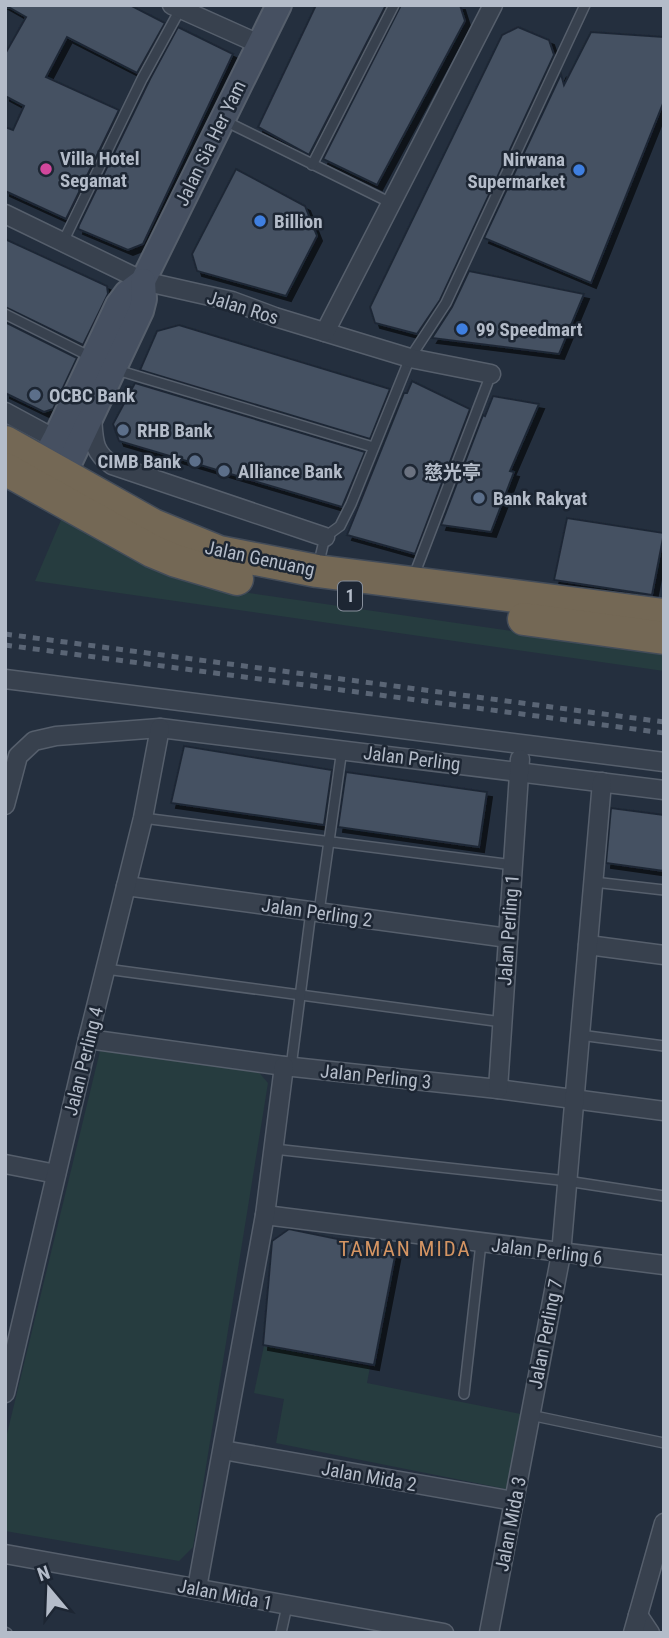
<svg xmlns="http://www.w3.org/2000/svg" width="669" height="1638" font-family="'Roboto Condensed','Noto Sans SC',sans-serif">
	<defs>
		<filter id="shadow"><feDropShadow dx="5" dy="5" stdDeviation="0" flood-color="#0009"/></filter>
	</defs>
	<rect width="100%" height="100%" fill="#242f3e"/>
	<g fill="#263c3f">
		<path d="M64,513L142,559L200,586L664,653V671L35,581Z"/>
		<path d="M100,1051L256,1069L268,1083L193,1547L179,1561L5,1531V1442Z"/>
		<path d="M264,1346L370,1367L367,1383L521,1414L506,1489L276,1443L284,1399L254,1393Z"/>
	</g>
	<g fill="#455162" stroke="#1f2835" stroke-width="2" filter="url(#shadow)">
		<path d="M5,5H130L165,23L137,73L67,37L46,77L119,110L66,219L5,191V127L13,130L24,106L5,96V54L26,17Z"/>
		<path d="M316,5H386L309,155L258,127Z"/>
		<path d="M401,5H460L465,21L377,185L323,159Z"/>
		<path d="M178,27L233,54L143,244L128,250L78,229L79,225L150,79Z"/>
		<path d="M518,27L549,40L554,55L440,300L417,334L375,323L370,307L502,35Z"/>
		<path d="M591,32L664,37V101L591,283L484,238L561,74L564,85Z"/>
		<path d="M236,169L305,206L317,236L286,296L197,271L192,254Z"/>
		<path d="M5,239L107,286L108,294L83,345L5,307Z"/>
		<path d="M469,271L584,294L559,354L432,338L452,307Z"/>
		<path d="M5,322L77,358L53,409L44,412L5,393Z"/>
		<path d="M179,325L390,389L370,439L140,370L157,331Z"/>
		<path d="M412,381L470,409L415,554L347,535L404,393H407Z"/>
		<path d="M135,383L365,452L342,507L119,441L113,424Z"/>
		<path d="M493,396L539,404L510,471L514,472L491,532L441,525L483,415L485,416Z"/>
		<path d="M567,518L664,533L652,595L554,580Z"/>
		<path d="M184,746L332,770L324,825L171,803Z"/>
		<path d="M346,772L487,792L479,847L338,827Z"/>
		<path d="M611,808L664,815V871L606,863Z"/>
		<path d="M289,1229L396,1251L374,1365L263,1345L272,1241Z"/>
	</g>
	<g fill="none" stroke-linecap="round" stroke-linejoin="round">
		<g stroke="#565f6c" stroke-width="12">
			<g id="lane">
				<path d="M223,120L391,203"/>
				<path d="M312,165L394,5"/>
				<path d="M63,242L142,79L182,6"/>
				<path d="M5,314L91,357"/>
				<path d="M117,370L373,447"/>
				<path d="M318,566L325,537L340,526L351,504L410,358L446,303L585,5"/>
				<path d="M413,578L491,374"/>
				<path d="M143,818L513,865"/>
				<path d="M594,882L664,890"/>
				<path d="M319,912L342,749"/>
				<path d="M106,969L502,1022"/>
				<path d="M580,1035L664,1046"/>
				<path d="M291,1067L311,911"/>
				<path d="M274,1149L567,1181L664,1196"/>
				<path d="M464,1394L481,1243"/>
				<path d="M530,1415L664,1443"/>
				<path d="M5,1632L7,1633"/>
				<path d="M281,1633L287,1606"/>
			</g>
		</g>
		<g stroke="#565f6c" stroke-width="21">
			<g id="street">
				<path d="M172,5L259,44"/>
				<path d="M5,214L143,281L232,301L275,317L410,358L491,374"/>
				<path d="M325,332L493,5"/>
				<path d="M5,412L55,439"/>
				<path d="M92,417C94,440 92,451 112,465L325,537"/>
				<path d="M5,679L664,762"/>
				<path d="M5,805L18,756L34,741L56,736L160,728L664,790"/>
				<path d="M126,886L508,938"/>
				<path d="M588,945L664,955"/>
				<path d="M88,1039L284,1066L498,1089L664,1111"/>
				<path d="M498,1089L520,759"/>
				<path d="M5,1164L56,1174"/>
				<path d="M265,1215L664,1265"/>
				<path d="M5,1393L88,1039L143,818L160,728"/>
				<path d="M223,1450L514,1501"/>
				<path d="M5,1554L444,1633"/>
				<path d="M197,1588L265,1215L284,1066"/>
				<path d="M638,1615L650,1633"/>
				<path d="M489,1633L561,1254L602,782"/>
				<path d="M633,1633L664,1523"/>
			</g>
		</g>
		<g stroke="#565f6c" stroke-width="28">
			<g id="secondary">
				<path d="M35,476L55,439L118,305L127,293L143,281L279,5"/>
				<path d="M57,489L141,311L144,299L143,281"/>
			</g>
		</g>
		<g stroke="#434c59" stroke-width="35">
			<g id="highway">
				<path d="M5,442L153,525L219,552L317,571L664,615"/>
				<path d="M5,469L152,551L176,561L237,579"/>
				<path d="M524,619L664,638"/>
			</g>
		</g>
		<use href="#lane" stroke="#38414e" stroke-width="9"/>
		<use href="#street" stroke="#38414e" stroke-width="18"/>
		<use href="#secondary" stroke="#465061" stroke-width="24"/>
		<use href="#highway" stroke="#746855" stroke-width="32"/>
		<g stroke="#5a6575" stroke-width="5" stroke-dasharray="7 7" stroke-linecap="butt">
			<path d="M5,634L664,722"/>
			<path d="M5,645L664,733"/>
		</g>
	</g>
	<circle fill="#d1479c" stroke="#1d2633" stroke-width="2.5" cx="46" cy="169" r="7"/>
	<g fill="#3f7fe0" stroke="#1d2633" stroke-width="2.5">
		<circle cx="579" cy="170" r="7"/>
		<circle cx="260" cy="221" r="7"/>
		<circle cx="462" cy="329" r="7"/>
	</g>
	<g fill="#5c6f8a" stroke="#1d2633" stroke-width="2.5">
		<circle cx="35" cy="395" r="7"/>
		<circle cx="123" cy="430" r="7"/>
		<circle cx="195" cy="461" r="7"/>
		<circle cx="224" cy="471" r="7"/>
		<circle cx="479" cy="498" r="7"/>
	</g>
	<circle fill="#6b7280" stroke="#1d2633" stroke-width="2.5" cx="410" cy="472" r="7"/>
	<g text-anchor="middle" stroke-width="5" stroke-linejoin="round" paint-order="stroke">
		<rect fill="#1d2633" stroke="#878f9c" stroke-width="2" x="338" y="581.5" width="24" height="29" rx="5"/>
		<g font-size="18" font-weight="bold" fill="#b4bcc9">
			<text x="350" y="602">1</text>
		</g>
		<g font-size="19" fill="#b4bcc9" stroke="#1d2633">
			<text transform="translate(210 143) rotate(-64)" y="7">Jalan Sia Her Yam</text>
			<text transform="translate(243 307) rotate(17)" y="7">Jalan Ros</text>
			<text transform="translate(260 558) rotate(12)" y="7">Jalan Genuang</text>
			<text transform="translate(412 758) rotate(7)" y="7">Jalan Perling</text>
			<text transform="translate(317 912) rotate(8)" y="7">Jalan Perling 2</text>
			<text transform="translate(508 930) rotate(-86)" y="7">Jalan Perling 1</text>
			<text transform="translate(83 1061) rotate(-76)" y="7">Jalan Perling 4</text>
			<text transform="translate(376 1076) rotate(6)" y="7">Jalan Perling 3</text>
			<text transform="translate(547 1251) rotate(7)" y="7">Jalan Perling 6</text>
			<text transform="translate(545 1334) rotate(-79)" y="7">Jalan Perling 7</text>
			<text transform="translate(369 1476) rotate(10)" y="7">Jalan Mida 2</text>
			<text transform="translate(510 1524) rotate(-79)" y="7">Jalan Mida 3</text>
			<text transform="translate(225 1594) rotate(11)" y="7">Jalan Mida 1</text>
		</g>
		<g font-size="19" font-weight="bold" fill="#b4bcc9" stroke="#1d2633" text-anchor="start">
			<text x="60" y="165">Villa Hotel<tspan x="60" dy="22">Segamat</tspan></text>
			<text x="565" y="166" text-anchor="end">Nirwana<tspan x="565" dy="22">Supermarket</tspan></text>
			<text x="274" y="228">Billion</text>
			<text x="476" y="336">99 Speedmart</text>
			<text x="49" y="402">OCBC Bank</text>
			<text x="137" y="437">RHB Bank</text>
			<text x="181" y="468" text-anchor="end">CIMB Bank</text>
			<text x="238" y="478">Alliance Bank</text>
			<text x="424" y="479">慈光亭</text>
			<text x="493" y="505">Bank Rakyat</text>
		</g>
		<g font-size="21" letter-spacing="2" fill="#d59563" stroke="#1d2633">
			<text x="405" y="1256">TAMAN MIDA</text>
		</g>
	</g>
	<rect width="669" height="1638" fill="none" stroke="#b4bcc9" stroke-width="14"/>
	<g transform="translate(49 1589) rotate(341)" stroke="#1d2633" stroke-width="5" paint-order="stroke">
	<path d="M0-5L12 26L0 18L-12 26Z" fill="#b4bcc9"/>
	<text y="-10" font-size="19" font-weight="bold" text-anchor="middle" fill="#b4bcc9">N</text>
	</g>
</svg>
